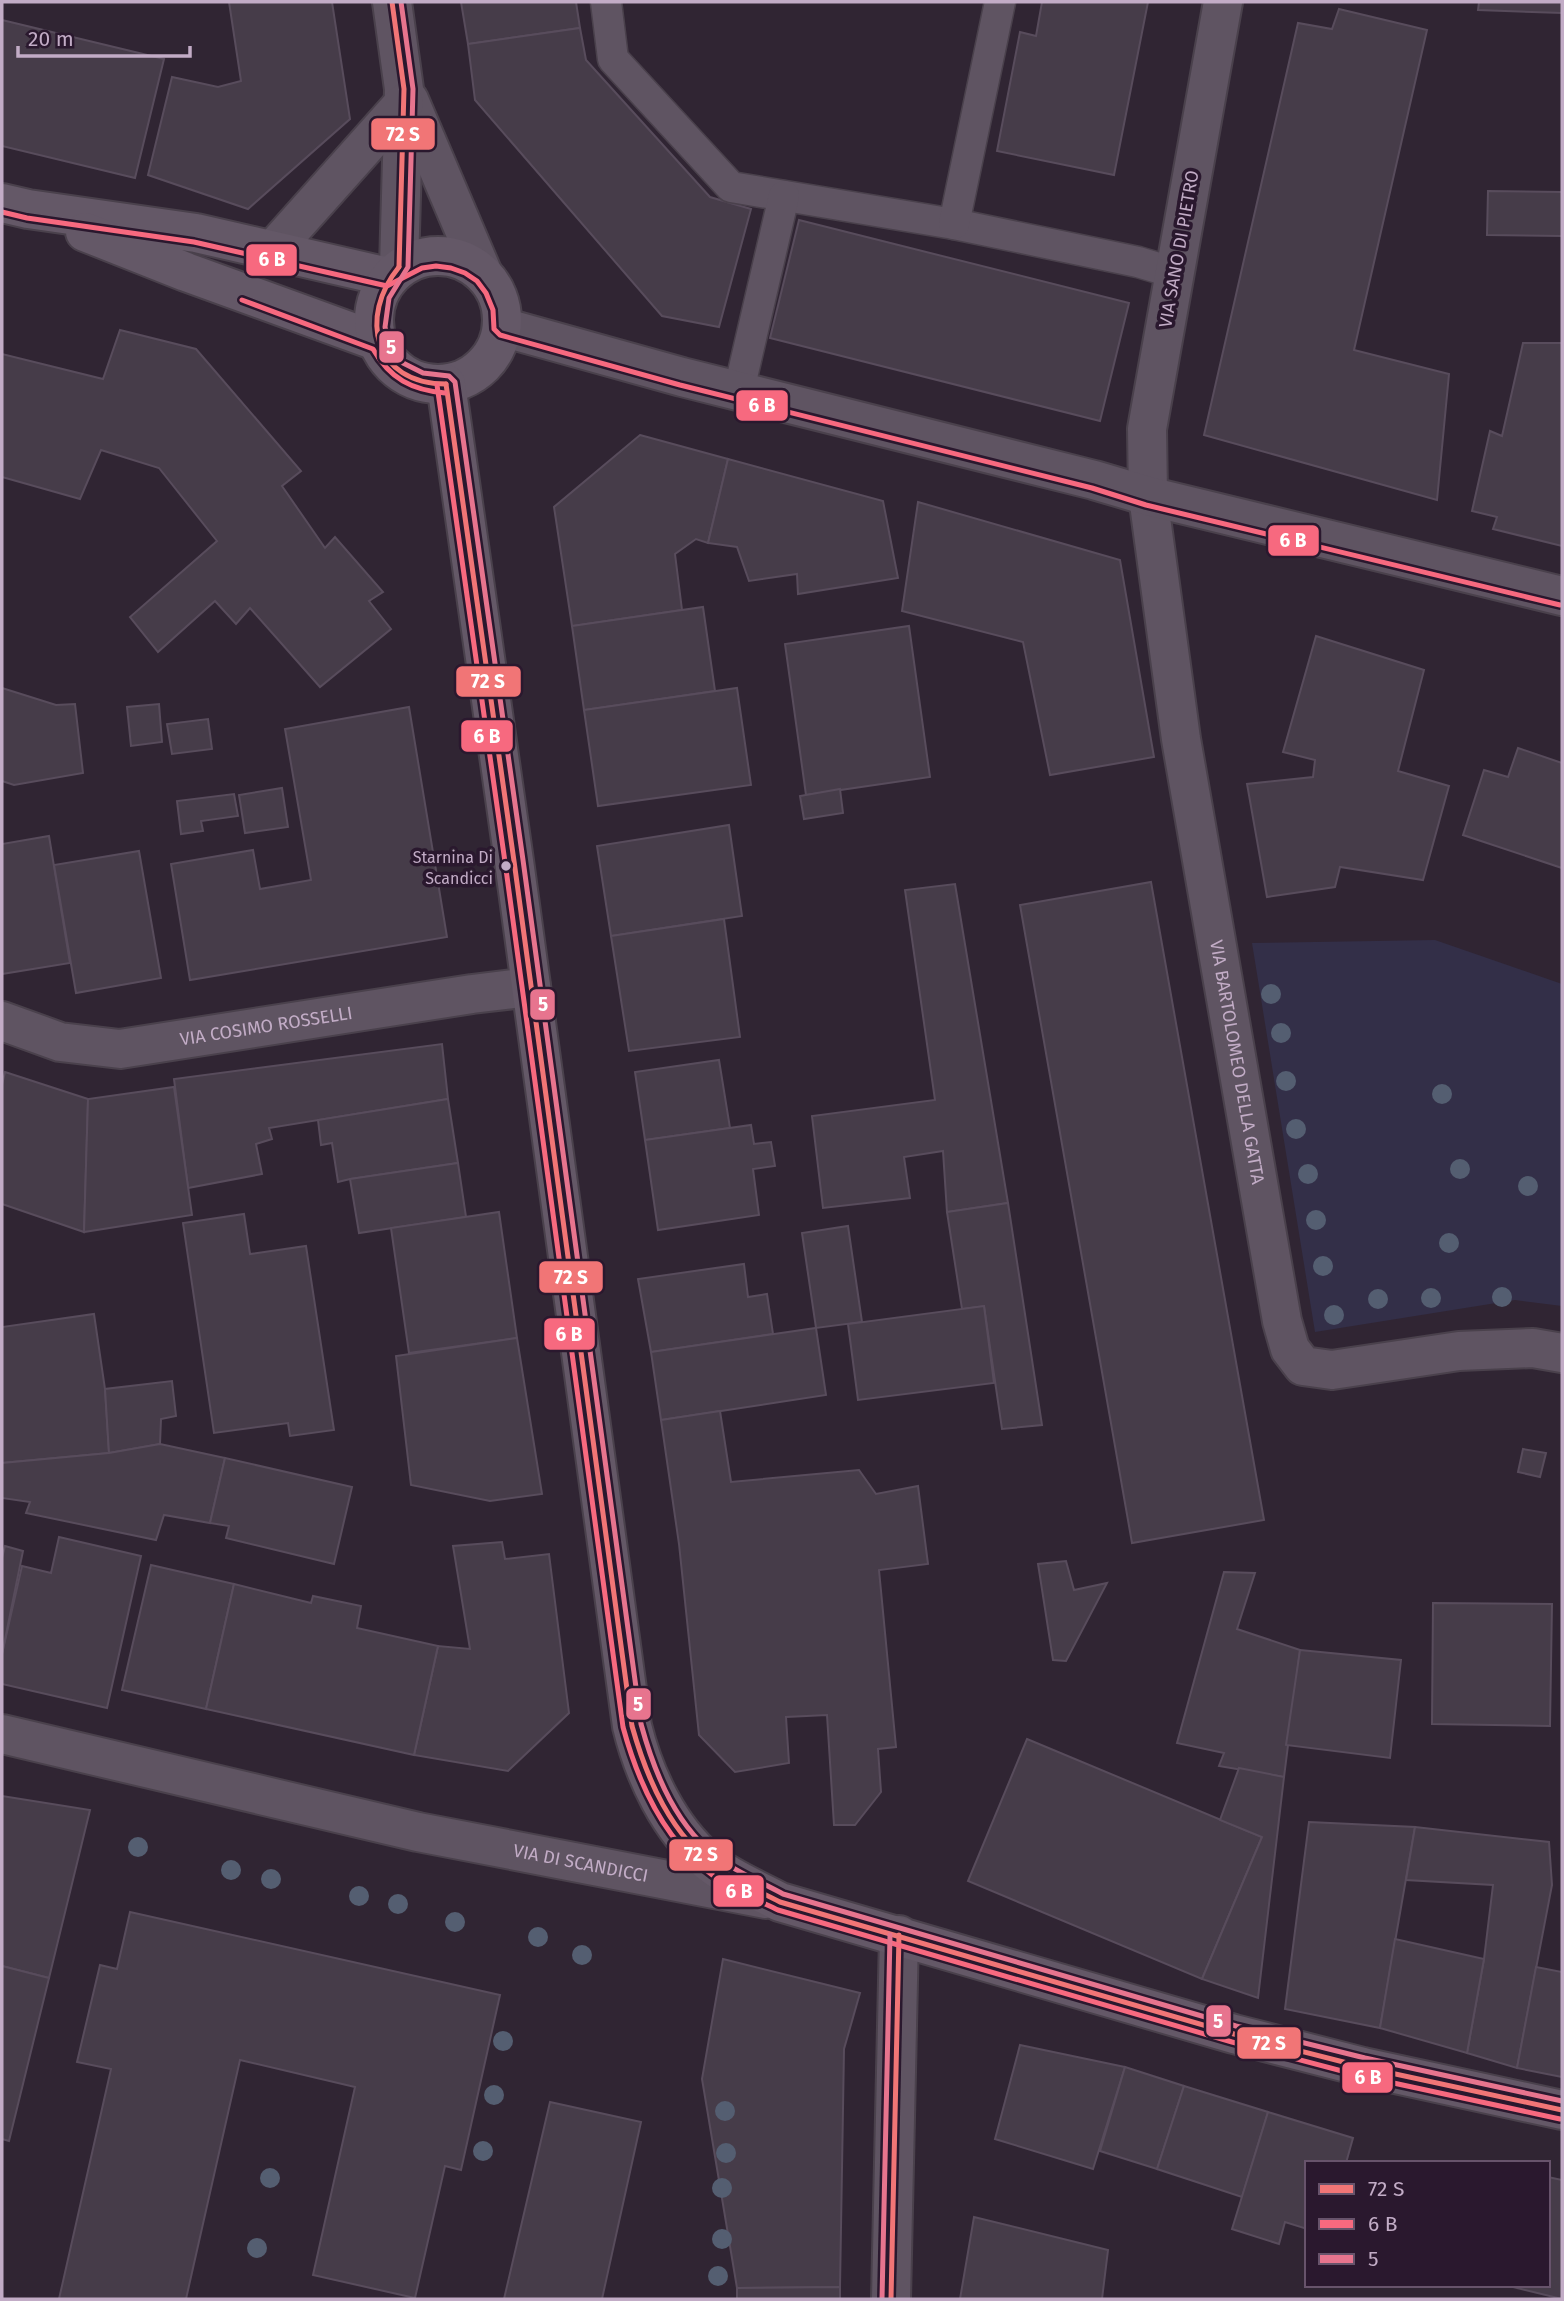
<svg xmlns="http://www.w3.org/2000/svg" width="1564" height="2301" font-family="'Fira Sans',sans-serif">
	<rect width="100%" height="100%" fill="#302533"/>
	<path fill="#332f48" d="M1435,940L1562,984V1306L1515,1300L1315,1332L1252,943Z"/>
	<g fill="#463c49" stroke="#584c5c" stroke-width="2">
		<path d="M229,2H332L350,119L248,209L148,175L172,77L218,87L241,81Z"/>
		<path d="M461,2H576L580,28L468,44Z"/>
		<path d="M1042,2H1148L1114,175L997,151L1020,32L1036,36Z"/>
		<path d="M1479,2H1562V13L1478,10Z"/>
		<path d="M1339,9L1427,30L1354,350L1449,374L1437,500L1204,435L1298,23L1332,29Z"/>
		<path d="M2,20L164,59L135,178L2,146Z"/>
		<path d="M580,28L586,60L710,197L751,209L719,327L662,316L475,100L468,44Z"/>
		<path d="M1488,191L1562,192V236L1487,235Z"/>
		<path d="M799,220L1129,303L1100,421L770,338Z"/>
		<path d="M120,330L196,349L301,471L282,486L325,548L335,537L383,592L369,601L391,629L320,687L250,608L236,624L215,601L158,652L130,617L217,541L159,468L101,450L80,499L2,477V354L103,379Z"/>
		<path d="M1523,343H1562V546L1493,529L1497,517L1472,511L1490,431L1502,436Z"/>
		<path d="M640,435L728,459L708,543L696,539L675,554L682,610L572,626L554,507Z"/>
		<path d="M728,459L883,501L898,578L798,594L797,574L749,581L737,547L708,543Z"/>
		<path d="M918,502L1120,560L1154,757L1050,775L1023,642L902,611Z"/>
		<path d="M703,607L715,691L584,710L572,626Z"/>
		<path d="M909,626L930,777L806,795L785,644Z"/>
		<path d="M1316,636L1424,670L1398,771L1449,786L1423,880L1340,867L1335,887L1267,897L1247,784L1313,777L1315,760L1283,752Z"/>
		<path d="M2,688L56,705L75,704L83,773L14,785L2,781Z"/>
		<path d="M737,688L751,785L598,806L584,710Z"/>
		<path d="M159,704L162,742L131,746L127,707Z"/>
		<path d="M409,707L447,937L190,980L171,864L253,850L260,889L311,880L285,729Z"/>
		<path d="M208,719L212,749L172,754L167,724Z"/>
		<path d="M1518,748L1562,763V868L1463,835L1484,770L1508,777Z"/>
		<path d="M282,788L288,827L245,833L239,795Z"/>
		<path d="M840,789L843,813L804,819L800,796Z"/>
		<path d="M234,794L238,816L201,821L203,831L181,834L177,801Z"/>
		<path d="M729,825L742,916L611,936L597,846Z"/>
		<path d="M49,836L70,963L2,974V844Z"/>
		<path d="M139,851L161,978L76,993L54,865Z"/>
		<path d="M1151,882L1264,1520L1132,1543L1020,905Z"/>
		<path d="M955,884L1008,1203L947,1212L943,1151L904,1157L910,1198L823,1208L812,1116L935,1100L905,890Z"/>
		<path d="M724,919L740,1037L629,1051L611,936Z"/>
		<path d="M442,1044L448,1099L269,1128L272,1139L256,1144L262,1174L188,1188L174,1079Z"/>
		<path d="M719,1060L730,1128L645,1140L635,1072Z"/>
		<path d="M5,1072L88,1099L84,1232L2,1204V1085Z"/>
		<path d="M174,1087L192,1215L84,1232L88,1099Z"/>
		<path d="M448,1099L458,1163L350,1179L338,1182L332,1143L321,1145L318,1120Z"/>
		<path d="M751,1125L754,1144L771,1142L775,1166L753,1169L759,1215L658,1230L645,1140Z"/>
		<path d="M458,1163L466,1217L359,1233L350,1179Z"/>
		<path d="M1008,1203L1042,1425L1002,1429L984,1306L962,1309L947,1212Z"/>
		<path d="M499,1212L517,1338L409,1353L391,1228Z"/>
		<path d="M244,1214L250,1254L306,1246L334,1430L290,1436L288,1423L214,1433L183,1223Z"/>
		<path d="M848,1226L862,1322L816,1328L802,1233Z"/>
		<path d="M744,1264L748,1297L767,1294L773,1334L651,1352L638,1279Z"/>
		<path d="M984,1306L994,1383L858,1400L848,1324Z"/>
		<path d="M94,1314L105,1389L109,1453L2,1463V1327Z"/>
		<path d="M816,1328L826,1395L661,1420L651,1352Z"/>
		<path d="M517,1338L542,1494L490,1501L411,1485L396,1356Z"/>
		<path d="M172,1381L176,1416L161,1419L160,1444L109,1453L105,1389Z"/>
		<path d="M720,1411L731,1482L859,1470L876,1494L918,1486L928,1564L879,1570L896,1747L878,1749L881,1792L855,1825H834L827,1715L786,1717L789,1763L735,1772L699,1735L679,1544L661,1420Z"/>
		<path d="M160,1444L225,1458L210,1523L164,1515L156,1540L26,1513L30,1502L2,1498V1463L109,1453Z"/>
		<path d="M1523,1449L1546,1453L1540,1477L1518,1472Z"/>
		<path d="M225,1458L352,1487L334,1564L226,1538L229,1526L210,1523Z"/>
		<path d="M59,1537L141,1556L107,1708L2,1684V1654L22,1566L51,1573Z"/>
		<path d="M502,1542L505,1559L549,1554L569,1713L508,1771L414,1755L438,1646L470,1649L453,1546Z"/>
		<path d="M5,1546L23,1551L2,1654V1558Z"/>
		<path d="M1066,1561L1074,1590L1107,1583L1066,1661L1053,1660L1038,1564Z"/>
		<path d="M151,1565L234,1584L206,1709L122,1690Z"/>
		<path d="M1224,1572L1255,1573L1237,1629L1300,1650L1284,1777L1219,1766L1224,1753L1177,1743Z"/>
		<path d="M234,1584L311,1603L313,1596L361,1606L357,1628L438,1646L414,1755L206,1709Z"/>
		<path d="M1433,1603L1552,1604L1550,1726L1432,1724Z"/>
		<path d="M1300,1650L1401,1660L1390,1758L1286,1745Z"/>
		<path d="M1027,1739L1262,1837L1202,1979L968,1881Z"/>
		<path d="M1239,1768L1284,1777L1258,1998L1202,1979L1262,1837L1220,1820Z"/>
		<path d="M2,1796L90,1810L49,1978L2,1966Z"/>
		<path d="M1309,1822L1415,1827L1380,2028L1285,2009Z"/>
		<path d="M1415,1827L1549,1842L1552,1885L1517,2068L1467,2053L1484,1959L1493,1885L1406,1880Z"/>
		<path d="M130,1912L500,1995L461,2170L445,2166L415,2298L313,2275L355,2087L240,2060L186,2299H59L111,2069L77,2062L100,1965L117,1969Z"/>
		<path d="M1395,1939L1484,1959L1467,2053L1380,2028Z"/>
		<path d="M723,1959L860,1993L844,2049L840,2287L737,2288L702,2079Z"/>
		<path d="M2,1966L49,1978L9,2141L2,2139Z"/>
		<path d="M1536,1967L1562,1972V2077L1517,2068Z"/>
		<path d="M1020,2045L1125,2067L1093,2169L995,2139Z"/>
		<path d="M1125,2067L1184,2086L1157,2169L1100,2151Z"/>
		<path d="M1184,2086L1268,2112L1242,2197L1157,2169Z"/>
		<path d="M550,2102L641,2122L602,2299H504Z"/>
		<path d="M1268,2112L1353,2138L1346,2163H1307V2229L1285,2222L1279,2244L1232,2229Z"/>
		<path d="M1548,2177L1562,2180V2299L1505,2285H1548Z"/>
		<path d="M974,2217L1108,2250L1102,2299H960Z"/>
		<path d="M840,2287V2299H737V2288Z"/>
	</g>
	<g fill="none" stroke-linecap="round" stroke-linejoin="round">
		<g stroke="#4a414c" stroke-width="33">
			<g id="lane">
				<path d="M606,2L613,59L731,187L954,224L1138,262L1175,273"/>
				<path d="M954,224L1000,2"/>
				<path d="M739,390L784,196"/>
			</g>
		</g>
		<g stroke="#4a414c" stroke-width="42">
			<g id="street">
				<path d="M392,2L404,89L399,267"/>
				<path id="s1" d="M1223,2L1147,429L1148,496L1181,739L1282,1321L1290,1349L1303,1366L1332,1370L1459,1351L1533,1348L1562,1353"/>
				<path d="M409,100L483,274"/>
				<path d="M273,250L404,103"/>
				<path d="M502,327L682,377L1094,480L1148,496L1562,596"/>
				<path id="s2" d="M2,1021L60,1042L120,1049L472,994L531,987"/>
				<path id="s3" d="M2,1734L418,1832L766,1899"/>
				<path d="M891,2299L899,1935"/>
			</g>
		</g>
		<g stroke="#4a414c" stroke-width="42">
			<g id="secondary">
				<path d="M2,203L28,209L196,233L388,277"/>
				<path d="M85,232L186,272L379,342"/>
				<circle cx="438" cy="320" r="64"/>
				<path d="M446,384L514,861L632,1726C644,1775 669,1829 709,1862C730,1879 756,1889 780,1902L1234,2034L1363,2067L1562,2110"/>
			</g>
		</g>
		<use href="#lane" stroke="#5f5462" stroke-width="30"/>
		<use href="#street" stroke="#5f5462" stroke-width="38"/>
		<use href="#secondary" stroke="#645867" stroke-width="38"/>
		<g stroke="#2a182e" stroke-width="10">
			<g id="bus-1">
				<path d="M392,2L404,89L399,267"/>
				<path d="M399,267C358,317 374,384 446,384"/>
				<path d="M446,384L514,861L632,1726C647,1779 671,1836 718,1868C737,1882 759,1891 780,1902L1234,2034L1363,2067L1562,2110"/>
				<path d="M891,2299L899,1935"/>
			</g>
		</g>
		<g stroke="#2a182e" stroke-width="10">
			<g id="bus-2">
				<path d="M2,212L27,218L194,242L387,286L422,268L436,266L451,268L465,273L477,281L486,293L493,310L494,329L500,335L680,385L1092,488L1146,505L1560,605"/>
				<path d="M242,300L373,349C390,379 412,390 445,393"/>
				<path d="M437,385L505,862L623,1727C638,1782 663,1840 711,1874C731,1889 755,1899 778,1910L1232,2042L1361,2076L1560,2119"/>
			</g>
		</g>
		<g stroke="#2a182e" stroke-width="10">
			<g id="bus-3">
				<path d="M401,2L413,89L408,267L389,298L385,327L388,340L394,353L403,363L423,373L449,376L455,382L523,860L641,1724C655,1775 677,1829 722,1861C741,1874 763,1883 783,1894L1236,2026L1365,2058L1562,2101"/>
				<path d="M882,2299L890,1935"/>
			</g>
		</g>
		<use href="#bus-1" stroke="#f17576" stroke-width="5"/>
		<use href="#bus-2" stroke="#f7697f" stroke-width="5"/>
		<use href="#bus-3" stroke="#e7748e" stroke-width="5"/>
	</g>
	<g fill="#545e71">
		<circle cx="1271" cy="994" r="10"/>
		<circle cx="1281" cy="1033" r="10"/>
		<circle cx="1286" cy="1081" r="10"/>
		<circle cx="1442" cy="1094" r="10"/>
		<circle cx="1296" cy="1129" r="10"/>
		<circle cx="1460" cy="1169" r="10"/>
		<circle cx="1308" cy="1174" r="10"/>
		<circle cx="1528" cy="1186" r="10"/>
		<circle cx="1316" cy="1220" r="10"/>
		<circle cx="1449" cy="1243" r="10"/>
		<circle cx="1323" cy="1266" r="10"/>
		<circle cx="1502" cy="1297" r="10"/>
		<circle cx="1431" cy="1298" r="10"/>
		<circle cx="1378" cy="1299" r="10"/>
		<circle cx="1334" cy="1315" r="10"/>
		<circle cx="138" cy="1847" r="10"/>
		<circle cx="231" cy="1870" r="10"/>
		<circle cx="271" cy="1879" r="10"/>
		<circle cx="359" cy="1896" r="10"/>
		<circle cx="398" cy="1904" r="10"/>
		<circle cx="455" cy="1922" r="10"/>
		<circle cx="538" cy="1937" r="10"/>
		<circle cx="582" cy="1955" r="10"/>
		<circle cx="503" cy="2041" r="10"/>
		<circle cx="494" cy="2095" r="10"/>
		<circle cx="725" cy="2111" r="10"/>
		<circle cx="483" cy="2151" r="10"/>
		<circle cx="726" cy="2153" r="10"/>
		<circle cx="270" cy="2178" r="10"/>
		<circle cx="722" cy="2188" r="10"/>
		<circle cx="722" cy="2239" r="10"/>
		<circle cx="257" cy="2248" r="10"/>
		<circle cx="718" cy="2276" r="10"/>
	</g>
	<circle fill="#c2acc6" stroke="#2a182e" stroke-width="2.5" cx="506" cy="866" r="6"/>
	<g text-anchor="middle" stroke-width="7" stroke-linejoin="round" paint-order="stroke">
		<g font-size="16" fill="#c2acc6" stroke="#2a182e" text-anchor="end">
			<text x="493" y="863">Starnina Di<tspan x="493" dy="21">Scandicci</tspan></text>
		</g>
		<g font-size="18" fill="#c2acc6" stroke="#2a182e">
			<text transform="translate(1179 249) rotate(-80)" y="6">VIA SANO DI PIETRO</text>
			<text dy="6" stroke="none"><textPath href="#s2" startOffset="270">VIA COSIMO ROSSELLI</textPath></text>
			<text dy="6" stroke="none"><textPath href="#s1" startOffset="1074">VIA BARTOLOMEO DELLA GATTA</textPath></text>
			<text dy="6" stroke="none"><textPath href="#s3" startOffset="593">VIA DI SCANDICCI</textPath></text>
		</g>
	</g>
	<g stroke="#2a182e" stroke-width="2.5">
		<rect x="370" y="117" width="66" height="34" rx="7" fill="#f17576"/>
		<rect x="245" y="243" width="53" height="34" rx="7" fill="#f7697f"/>
		<rect x="378" y="330" width="27" height="34" rx="7" fill="#e7748e"/>
		<rect x="735" y="389" width="54" height="33" rx="7" fill="#f7697f"/>
		<rect x="1267" y="524" width="53" height="33" rx="7" fill="#f7697f"/>
		<rect x="455" y="665" width="67" height="33" rx="7" fill="#f17576"/>
		<rect x="460" y="719" width="54" height="34" rx="7" fill="#f7697f"/>
		<rect x="529" y="988" width="27" height="33" rx="7" fill="#e7748e"/>
		<rect x="538" y="1260" width="66" height="34" rx="7" fill="#f17576"/>
		<rect x="543" y="1317" width="53" height="34" rx="7" fill="#f7697f"/>
		<rect x="625" y="1687" width="27" height="34" rx="7" fill="#e7748e"/>
		<rect x="668" y="1838" width="66" height="34" rx="7" fill="#f17576"/>
		<rect x="712" y="1874" width="53" height="34" rx="7" fill="#f7697f"/>
		<rect x="1205" y="2004" width="27" height="34" rx="7" fill="#e7748e"/>
		<rect x="1236" y="2026" width="66" height="34" rx="7" fill="#f17576"/>
		<rect x="1341" y="2061" width="53" height="33" rx="7" fill="#f7697f"/>
	</g>
	<g font-size="19" text-anchor="middle" font-weight="bold" fill="#fff">
		<text x="403" y="141">72 S</text>
		<text x="272" y="266">6 B</text>
		<text x="391" y="354">5</text>
		<text x="762" y="412">6 B</text>
		<text x="1293" y="547">6 B</text>
		<text x="488" y="688">72 S</text>
		<text x="487" y="743">6 B</text>
		<text x="543" y="1011">5</text>
		<text x="571" y="1284">72 S</text>
		<text x="569" y="1341">6 B</text>
		<text x="638" y="1711">5</text>
		<text x="701" y="1861">72 S</text>
		<text x="739" y="1898">6 B</text>
		<text x="1218" y="2028">5</text>
		<text x="1269" y="2050">72 S</text>
		<text x="1368" y="2084">6 B</text>
	</g>
	<rect width="1564" height="2301" fill="none" stroke="#c2acc6" stroke-width="7"/>
	<rect x="1305" y="2161" width="245" height="126" fill="#2a182e" stroke="#67536b" stroke-width="2"/>
	<rect x="1319" y="2184" width="35" height="10" fill="#f17576" stroke="#67536b" stroke-width="2"/>
	<text x="1368" y="2196" font-size="21" fill="#c2acc6">72 S</text>
	<rect x="1319" y="2219" width="35" height="10" fill="#f7697f" stroke="#67536b" stroke-width="2"/>
	<text x="1368" y="2231" font-size="21" fill="#c2acc6">6 B</text>
	<rect x="1319" y="2254" width="35" height="10" fill="#e7748e" stroke="#67536b" stroke-width="2"/>
	<text x="1368" y="2266" font-size="21" fill="#c2acc6">5</text>
	<path d="M18 46v10h172v-10" fill="none" stroke="#c2acc6" stroke-width="3.5"/>
	<text x="28" y="46" font-size="21" fill="#c2acc6" stroke="#2a182e" stroke-width="5" paint-order="stroke">20 m</text>
</svg>
